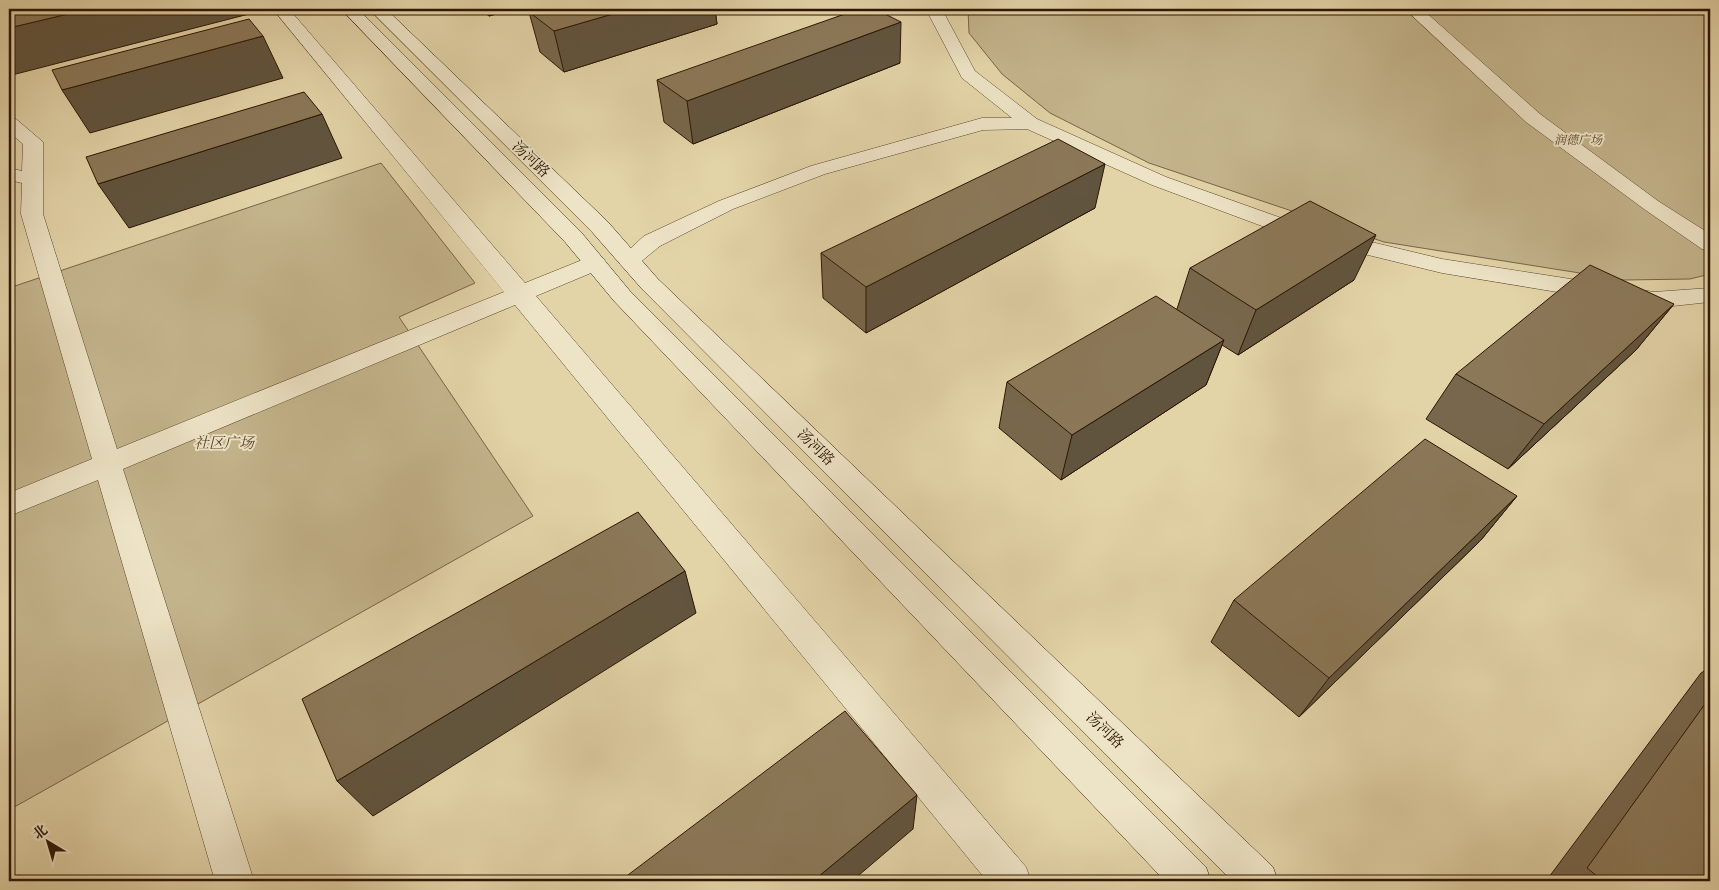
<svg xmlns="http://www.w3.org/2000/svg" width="1719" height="890" font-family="'IM FELL French Canon','Noto Serif SC',serif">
	<rect width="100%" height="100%" fill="#e3d4a8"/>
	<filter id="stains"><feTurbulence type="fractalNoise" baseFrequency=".004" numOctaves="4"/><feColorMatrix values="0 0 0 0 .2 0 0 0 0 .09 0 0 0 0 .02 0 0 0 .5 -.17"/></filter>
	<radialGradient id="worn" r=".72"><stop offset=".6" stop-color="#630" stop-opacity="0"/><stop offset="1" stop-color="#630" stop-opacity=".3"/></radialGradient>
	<g fill="#c4b48c" stroke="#786447">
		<path d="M968,9H1710V274L1690,279L1624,280L1384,242L1149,163L1050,113L1002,74L969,33Z"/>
		<path d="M381,163L475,283L399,317L533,516L9,810V288Z"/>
	</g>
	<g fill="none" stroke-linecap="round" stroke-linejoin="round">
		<g stroke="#5a452c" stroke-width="1">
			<g id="street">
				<path d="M273,9H289L525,283L587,258L595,256L603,258L606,263L603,268L536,296L1026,867L1031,881H987L515,305L123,469L254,881H215L98,480L9,516V493L92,459L21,214L22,183L9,180V168L22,171L23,144L9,132V117L16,119L43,142V214L117,449L504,292Z"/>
				<path d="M930,9H946L945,15L975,71L1037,119L1166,177L1301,225L1442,259L1654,292L1710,288V302L1654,308L1442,273L1286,235L1152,185L1027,129L983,130L825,174L733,209L660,246L637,265L629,267L621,265L618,260L644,236L719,201L811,166L982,118H1012L962,78L929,15Z"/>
				<path d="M1405,9H1422L1540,114L1658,201L1710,234V251L1702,249L1644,209L1526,122Z"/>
			</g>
		</g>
		<g stroke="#2c1502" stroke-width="1">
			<g id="secondary">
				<path d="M341,9H358L581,232L630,291L1206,867L1211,881H1165L614,301L565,242Z"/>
				<path d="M369,9H386L608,222L658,279L1273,867L1278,881H1232L642,289L592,232Z"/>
			</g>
		</g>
		<use href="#street" fill="#ede3c6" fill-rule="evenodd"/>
		<use href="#secondary" fill="#ede3c6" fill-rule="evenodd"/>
	</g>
	<g fill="#78674c" stroke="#2c1502">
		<path d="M480,9H514L489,16Z"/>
		<path d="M541,9H715L717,24L564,72L540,52L529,12Z"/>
		<path d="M799,9H814L805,12Z"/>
		<path d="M900,63L693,144L664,122L657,80Z"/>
		<path d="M1095,208L866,333L823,298L821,253Z"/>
		<path d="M1190,268L1354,280L1238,355L1222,345L1206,385L1061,480L999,428L1007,382L1177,309Z"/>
		<path d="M1674,304L1636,350L1508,469L1426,419L1456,374Z"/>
		<path d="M1517,496L1481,540L1299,717L1211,642L1234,600Z"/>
		<path d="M1710,667V881H1546L1701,673Z"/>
	</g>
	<g fill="#61543e" stroke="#2c1502">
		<path d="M89,9H247L249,14L12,75L9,71V28Z"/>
		<path d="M487,9H514L489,16Z"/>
		<path d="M630,9H715L717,24L564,72L554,31Z"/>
		<path d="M805,9H814L805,12Z"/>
		<path d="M901,22L900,63L693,144L687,101Z"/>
		<path d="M263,36L283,78L90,133L62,90Z"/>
		<path d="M322,114L342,158L129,228L98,184Z"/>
		<path d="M1105,164L1095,208L866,333V287Z"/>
		<path d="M1376,235L1354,280L1238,355L1256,310Z"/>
		<path d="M1674,304L1636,350L1508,469L1544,424Z"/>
		<path d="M1224,340L1206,385L1061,480L1072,435Z"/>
		<path d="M1517,496L1481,540L1299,717L1329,678Z"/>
		<path d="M685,571L696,613L373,816L337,781Z"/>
		<path d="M917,795L913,829L852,881H813Z"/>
		<path d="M19,875L32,881H20Z"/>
	</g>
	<g fill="#8b7858" stroke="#2c1502">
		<path d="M9,9H89L9,28Z"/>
		<path d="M541,9H630L554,31L529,12Z"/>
		<path d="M859,9H875L901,22L687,101L657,80Z"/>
		<path d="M249,19L263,36L62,90L52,70Z"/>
		<path d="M304,92L322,114L98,184L86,157Z"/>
		<path d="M1058,139L1105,164L866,287L821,253Z"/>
		<path d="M1310,201L1376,235L1256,310L1190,268Z"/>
		<path d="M1590,265L1674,304L1544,424L1456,374Z"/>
		<path d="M1156,296L1224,340L1072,435L1007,382Z"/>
		<path d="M1425,439L1517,496L1329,678L1234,600Z"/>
		<path d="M638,512L685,571L337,781L302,699Z"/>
		<path d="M1710,697V881H1603L1587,868Z"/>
		<path d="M845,711L917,795L813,881H620Z"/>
		<path d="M19,875L20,881H9Z"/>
	</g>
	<g text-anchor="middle" stroke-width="4" stroke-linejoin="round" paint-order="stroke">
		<g font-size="12" font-style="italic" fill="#5a452b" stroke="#ede3c6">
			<text x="1578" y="144">润德广场</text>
		</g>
		<g font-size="15" fill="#2c1502" stroke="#ede3c6">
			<text transform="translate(531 159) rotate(44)" y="5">汤河路</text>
			<text transform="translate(816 447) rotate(45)" y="5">汤河路</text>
			<text transform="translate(1105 730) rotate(44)" y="5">汤河路</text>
		</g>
		<g font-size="15" font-style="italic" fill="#5a452b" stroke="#ede3c6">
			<text x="224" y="448">社区广场</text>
		</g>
	</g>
	<rect width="1719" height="890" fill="none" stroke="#e3d4a8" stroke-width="30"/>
	<rect x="10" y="10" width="1699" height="870" fill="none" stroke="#2c1502" stroke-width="2.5"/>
	<rect x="15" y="15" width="1689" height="860" fill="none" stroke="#2c1502"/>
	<g transform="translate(48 842) rotate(322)" stroke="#ede3c6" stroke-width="4" paint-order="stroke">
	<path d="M0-4L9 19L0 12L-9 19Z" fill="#2c1502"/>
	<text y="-8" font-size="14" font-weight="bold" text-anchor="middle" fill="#2c1502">北</text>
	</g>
	<rect width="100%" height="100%" filter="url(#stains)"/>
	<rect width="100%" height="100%" fill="url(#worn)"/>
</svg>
